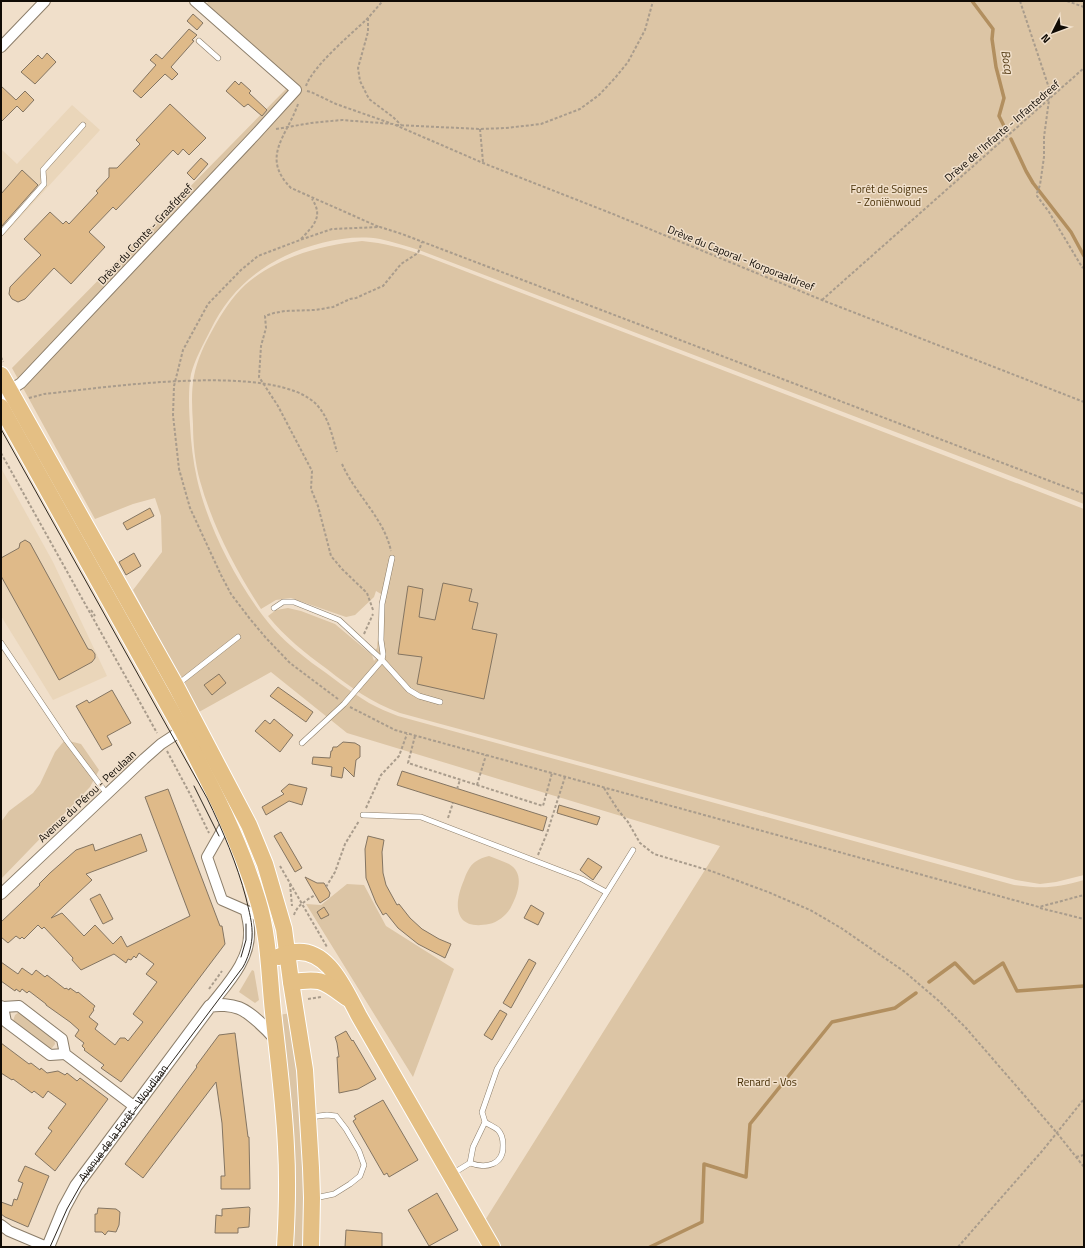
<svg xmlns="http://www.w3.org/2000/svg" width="1085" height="1248" font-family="'Titillium Web',sans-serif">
	<rect width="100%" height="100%" fill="#f0dfca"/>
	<g fill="#ead6ba">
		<path d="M72,105L100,130L1,238V149L17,164Z"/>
		<path d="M1,468L53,562L107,676L53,700L1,616Z"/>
	</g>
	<g fill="#dcc5a5">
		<path d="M209,1H1084V504L419,250C406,246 394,242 380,239C349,234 314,243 285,256C251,272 226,297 210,331C203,345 195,359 191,374C188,390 189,409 190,425C191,443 193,461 197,479C208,528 239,588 272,627C283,640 298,652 312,663C331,676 349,691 369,703C378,708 388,712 398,716L1014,885C1043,889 1056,888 1084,880V1247H495L482,1225L720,846L347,733L271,672L199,712L133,590L162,552L161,516L155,498L133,504L95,519L12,368L286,89L201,10Z"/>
		<path d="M362,241C384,243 403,248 423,255L1084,509V875L1056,882L1040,884L1016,880L400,713C371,702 351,688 327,669C305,653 285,637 268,616L276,610L288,608L301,611L335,624L372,655L374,661L378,656L375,650L377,648L381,594L376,591L374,597L355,615L346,617L291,598L276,600L261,609C235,569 213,527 200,481C195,463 193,443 193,424C192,408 191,392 194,376C197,360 205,343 213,329C222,313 232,297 245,285C277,257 321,245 362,241Z"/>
		<path d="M65,740L81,744L99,770L90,787L1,879V822L9,811L33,793L40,784L55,752Z"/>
		<path d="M489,856C496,859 503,861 509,864C525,873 518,893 512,905C508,914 499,922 489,924C454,931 453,905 464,880C466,874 470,865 475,862C479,859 484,857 489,856Z"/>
		<path d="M347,884L364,885L386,926L454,969L413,1077L306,904L321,905Z"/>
		<path d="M252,970L254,971L259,1000L255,1003L239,992Z"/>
		<path d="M19,1012L23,1014L54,1037L55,1044L52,1048L48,1049L13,1021L15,1015Z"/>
		<path d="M291,1013L302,1098L305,1247H290L279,1015Z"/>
	</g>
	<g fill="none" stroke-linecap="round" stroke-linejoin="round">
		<g stroke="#b28f5f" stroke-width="3.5">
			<path d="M972,1L993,29L992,39L996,67L1004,98L999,116L1006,130"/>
			<path d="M1011,139L1026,171L1033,183L1071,232L1084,256"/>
			<path d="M929,982L955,963L974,983L1003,963L1017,991L1084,986"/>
			<path d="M650,1247L702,1222L704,1164L746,1177L750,1124L832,1022L895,1008L916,993"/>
		</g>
	</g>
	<g fill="#dfba89" stroke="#847562">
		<path d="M193,14L203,23L197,30L187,21Z"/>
		<path d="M189,29L197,35L192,40L194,41L171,67L178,74L172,80L165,74L141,98L133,91L156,65L150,60L156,54L162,59Z"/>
		<path d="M47,53L56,62L35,84L21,72L38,55L42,59Z"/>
		<path d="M235,81L239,85L241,82L251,91L249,93L267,110L262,116L248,104L244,107L226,91Z"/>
		<path d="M1,86L16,100L25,91L34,100L23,112L17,106L1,122Z"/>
		<path d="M170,104L206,138L189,155L183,149L178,155L173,150L116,210L113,207L89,232L105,247L71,284L54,268L25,299L18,302L12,299L9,294L10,287L41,255L24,239L50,212L63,224L66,221L69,224L98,193L96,191L109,177V168H117L140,144L136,140Z"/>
		<path d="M201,158L208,164L194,180L187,173Z"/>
		<path d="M22,170L38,185L1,227V194Z"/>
		<path d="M150,508L154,516L127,530L123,523Z"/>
		<path d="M25,540L30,543L88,649L92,650L95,654V658L92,662L59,680L1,576V558L19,548L20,543Z"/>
		<path d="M134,553L141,566L126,575L119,562Z"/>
		<path d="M443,583L472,589L469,601L478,603L472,629L497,634L484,699L417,684L422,657L398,654L408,586L423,589L419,617L435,620Z"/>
		<path d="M219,674L226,683L212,695L204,685Z"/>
		<path d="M278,687L313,712L306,722L270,696Z"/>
		<path d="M112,690L131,723L107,736L112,745L102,750L76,706L87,700L89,703Z"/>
		<path d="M274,719L293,735L280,752L255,731L265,720L270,724Z"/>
		<path d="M343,742L355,743L360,746V757L356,760L354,777L344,767L342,778L331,776L332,767L312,764L313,757L330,758L331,751H332L333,747H337Z"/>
		<path d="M402,771L547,817L543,831L397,785Z"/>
		<path d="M289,784L307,788L302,805L289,801L266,815L262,807L284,794L281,791Z"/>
		<path d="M168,789L220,926H222L225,944L121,1082L101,1068L104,1065L84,1050L85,1049L82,1046L84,1043L75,1036L79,1030L70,1022L46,1005V1004L29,991L27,993L22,989L20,992L16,989L15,991L1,981V962L18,974L22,968L32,975L36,970L45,977L47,975L65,989L66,988L69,990L70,988L77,993L78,992L95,1006L93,1009L94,1010L89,1017L98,1024L95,1029L115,1045L120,1038H125L128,1041L143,1022L133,1014L157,982L146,974L154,964L139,953L136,958L134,956L131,960L128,959L126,963L114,954L81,970L72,960L73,958L44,927L42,929L38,925L24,939L22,937L20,939L16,936L8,943L1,937V922L40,885L39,884L50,873L76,850L93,844L95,851L141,834L147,851L86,874L92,880L51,918L62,913L84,936L95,925L113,944L121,936L127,947L190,916L145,797Z"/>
		<path d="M559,805L600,817L597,825L557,813Z"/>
		<path d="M281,832L302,868L295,872L274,836Z"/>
		<path d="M368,836L384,840L382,852L383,873L386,885L397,905L399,904L410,918L422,929L439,939L451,944L445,958L418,944L398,928L386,913L383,915L376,903L366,878L365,849Z"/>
		<path d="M588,858L602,867L593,880L580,870Z"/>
		<path d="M305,877L317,883H324L330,893L329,897L320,903Z"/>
		<path d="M100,894L113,919L103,924L90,899Z"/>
		<path d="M531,905L544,913L538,925L524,918Z"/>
		<path d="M324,907L329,915L321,919L317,912Z"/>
		<path d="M529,959L536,963L511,1008L503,1003Z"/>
		<path d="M500,1010L507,1014L492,1040L484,1035Z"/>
		<path d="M346,1031L352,1041L353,1040L376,1079L358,1089L339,1093L337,1057H339L337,1043L335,1037Z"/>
		<path d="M235,1033L248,1137H249L250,1189H221V1176H225L222,1123L216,1082L143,1178L125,1164L197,1067L196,1066L219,1035Z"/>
		<path d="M1,1043L29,1064L31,1063L40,1070L41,1068L47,1073L58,1071L65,1075L67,1073L77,1081L80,1078L108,1099L55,1171L35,1154L52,1131L48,1128L66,1104L48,1091L43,1098L34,1091L32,1093L13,1079L12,1080L1,1073Z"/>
		<path d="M383,1100L418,1160L389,1177L387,1173L384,1175L353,1121L356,1119L354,1116Z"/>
		<path d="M25,1166L49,1176L28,1227L5,1217L1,1214V1202L12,1206L14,1199L17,1200L23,1183L18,1181Z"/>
		<path d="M437,1193L458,1230L429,1246L408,1210Z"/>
		<path d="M249,1207L250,1208L249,1227L238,1228V1233H215L216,1215L222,1216V1209Z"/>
		<path d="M98,1208L116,1209L120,1212L119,1225L116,1232L108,1231L105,1235L102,1232H95V1214H97Z"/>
		<path d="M346,1230L382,1233V1247H345Z"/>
	</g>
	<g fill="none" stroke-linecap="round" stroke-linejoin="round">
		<g stroke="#8b7d69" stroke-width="6">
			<g id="service">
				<path d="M199,41L218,58"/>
				<path d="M1,233L44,184L43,170L83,125"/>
				<path d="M392,558L382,604L381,640L383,654L382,660L409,690L419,696L440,702"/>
				<path d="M274,608L283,602H294L339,620L382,660L344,704L302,743"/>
				<path d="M1,643L67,741L107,794"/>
				<path d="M178,684L238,637"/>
				<path d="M363,815L421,817L582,879L606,892"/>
				<path d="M310,1117L327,1115L336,1116L346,1129L359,1151L364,1165L360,1176L350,1184L334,1194L315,1198"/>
				<path d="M470,1163L473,1147L485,1122L482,1112L497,1069L633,850"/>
				<path d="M470,1163C486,1169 504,1165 503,1145C503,1140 502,1134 498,1130C495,1127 489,1125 485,1122"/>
				<path d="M452,1174L470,1163"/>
			</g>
		</g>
		<g stroke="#8b7d69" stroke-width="12">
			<g id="minor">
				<path d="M1,47L45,1"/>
				<path d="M1,396L21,383L255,135L296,90L195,1"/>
				<path d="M228,820L207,857L222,900L254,914L263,917"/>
				<path d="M1,894L144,759L161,744L187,727"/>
				<path d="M1,1006L3,1007L19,1006L62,1039L65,1054L135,1107"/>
				<path d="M210,1006C227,984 251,960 249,930C249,923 247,917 246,911"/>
				<path d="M3,1007L6,1022L50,1055L65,1054"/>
				<path d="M1,1225L9,1231L47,1247"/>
			</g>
		</g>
		<g stroke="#8b7d69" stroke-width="14">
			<g id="tertiary">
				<path id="s1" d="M48,1247L64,1208L76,1186L210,1006C219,1004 231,1005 239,1008C250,1012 268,1030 276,1039"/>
			</g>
		</g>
		<g stroke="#fff" stroke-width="18">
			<g id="primary">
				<path d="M1,375L176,686L249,825L265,864L284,929L291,982L305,1070L311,1168L312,1198L311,1247"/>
				<path d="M1,407L182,730C211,785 240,841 258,901C269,937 269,974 273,1012C278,1057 284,1102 286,1147C288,1180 287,1214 285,1247"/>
				<path d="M278,957C282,955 286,954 290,953C327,944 345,990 359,1016L492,1247"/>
				<path d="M291,982C322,978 322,980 347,998"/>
			</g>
		</g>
		<g stroke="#a99c8c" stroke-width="2" stroke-dasharray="3 2" stroke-linecap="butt">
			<path d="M1020,1L1049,88V100L1044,137V157L1040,185L1037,193V196L1049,212L1082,267L1084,268"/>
			<path d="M1067,1L1084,7"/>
			<path d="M368,18V32L358,68L360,81L369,99L393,117L401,125"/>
			<path d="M306,86C313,66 350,35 366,20C372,14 377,7 383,1"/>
			<path d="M307,91L311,92L336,104L390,123"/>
			<path d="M298,104C287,136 260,157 291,188L379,227"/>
			<path d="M396,125L480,129L506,128L541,124L580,109L599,95L615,78L628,62L645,30L653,1"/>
			<path d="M276,129L311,123L342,120L393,124L483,163L613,214L822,300L1084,402"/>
			<path d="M480,129L483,162"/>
			<path d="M301,239C313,226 324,217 312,199"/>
			<path d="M822,300L1084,68"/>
			<path d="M1,357L3,362"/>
			<path d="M29,398L44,394C103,388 276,361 317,405C329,418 332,436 337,452"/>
			<path d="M1,453L157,733"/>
			<path d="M342,464C355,494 384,518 391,551"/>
			<path d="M91,610L95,616"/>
			<path d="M373,610L367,593L342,569L331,556L318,506L311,489L312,471L278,406L259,377L261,346L266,328L265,316L274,313L285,311L315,310L333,307L350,299L356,298L378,288L383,286L401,264L418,253L422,242"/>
			<path d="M364,634L373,614"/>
			<path d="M338,699L290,663L266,638L250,619L231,594L221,575L190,508L179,469L173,415L174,386L183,350L208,304L241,270L258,256L300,240L332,229L380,227L402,234L1084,494"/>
			<path d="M350,707L395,730L1039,907L1084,895"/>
			<path d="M415,736L408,763L543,806L552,773"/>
			<path d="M167,751L190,794L209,833"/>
			<path d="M477,785L486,755"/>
			<path d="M604,788L618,810L628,822L640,843L654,854L711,871L768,892L810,910L841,928L905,972L939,1001L966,1028L1057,1133L1084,1167"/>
			<path d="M457,789L460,780"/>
			<path d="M366,808L381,775L399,756L407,734"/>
			<path d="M448,818L453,803"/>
			<path d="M538,855L547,833L565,777"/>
			<path d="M280,866L327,947"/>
			<path d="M290,884L292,906"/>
			<path d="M326,887L335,872L345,844L359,821"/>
			<path d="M1040,908L1084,919"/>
			<path d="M294,915C297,905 307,900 315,895"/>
			<path d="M209,989L222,971"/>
			<path d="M308,999L321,997"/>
			<path d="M1076,1157L1084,1155"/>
			<path d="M958,1247L1043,1150L1084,1099"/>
		</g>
		<use href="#service" stroke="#fff" stroke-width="5"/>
		<use href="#minor" stroke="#fff" stroke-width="10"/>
		<use href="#tertiary" stroke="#fff" stroke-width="12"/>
		<use href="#primary" stroke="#e4bf84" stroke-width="16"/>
		<g stroke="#2e2820" stroke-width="1">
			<path d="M1,429L207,798C223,831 237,864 246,898C249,911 253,924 252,938C251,948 248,958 243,967L84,1179L67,1209L50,1247"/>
			<path d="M194,786L219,836"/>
			<path d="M241,957L246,940V924"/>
		</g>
	</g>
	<g text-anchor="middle" stroke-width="3" stroke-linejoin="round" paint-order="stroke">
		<g font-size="11" fill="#100b05" stroke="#f0dfca">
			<text transform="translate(1002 131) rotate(-41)" y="4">Drève de l'Infante - Infantedreef</text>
			<text transform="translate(145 234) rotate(-47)" y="4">Drève du Comte - Graafdreef</text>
			<text transform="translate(741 258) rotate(22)" y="4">Drève du Caporal - Korporaaldreef</text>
			<text transform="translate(87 796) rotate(-43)" y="4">Avenue du Pérou - Perulaan</text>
			<text dy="4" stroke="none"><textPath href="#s1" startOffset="146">Avenue de la Forêt - Woudlaan</textPath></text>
		</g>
		<g font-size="11" fill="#472f05" stroke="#f0dfca">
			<text x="889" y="193">Forêt de Soignes<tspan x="889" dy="13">- Zoniënwoud</tspan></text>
			<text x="767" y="1086">Renard - Vos</text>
		</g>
		<g font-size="12" font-style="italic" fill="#563d16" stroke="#f0dfca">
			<text transform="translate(1007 62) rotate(81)" y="4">Bocq</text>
		</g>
	</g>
	<rect width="1085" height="1248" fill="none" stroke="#100b05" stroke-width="4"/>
	<g transform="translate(1053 32) rotate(228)" stroke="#f0dfca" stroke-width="3" paint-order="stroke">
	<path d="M0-3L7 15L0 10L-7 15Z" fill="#100b05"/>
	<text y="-6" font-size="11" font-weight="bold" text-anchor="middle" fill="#100b05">N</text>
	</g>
</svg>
